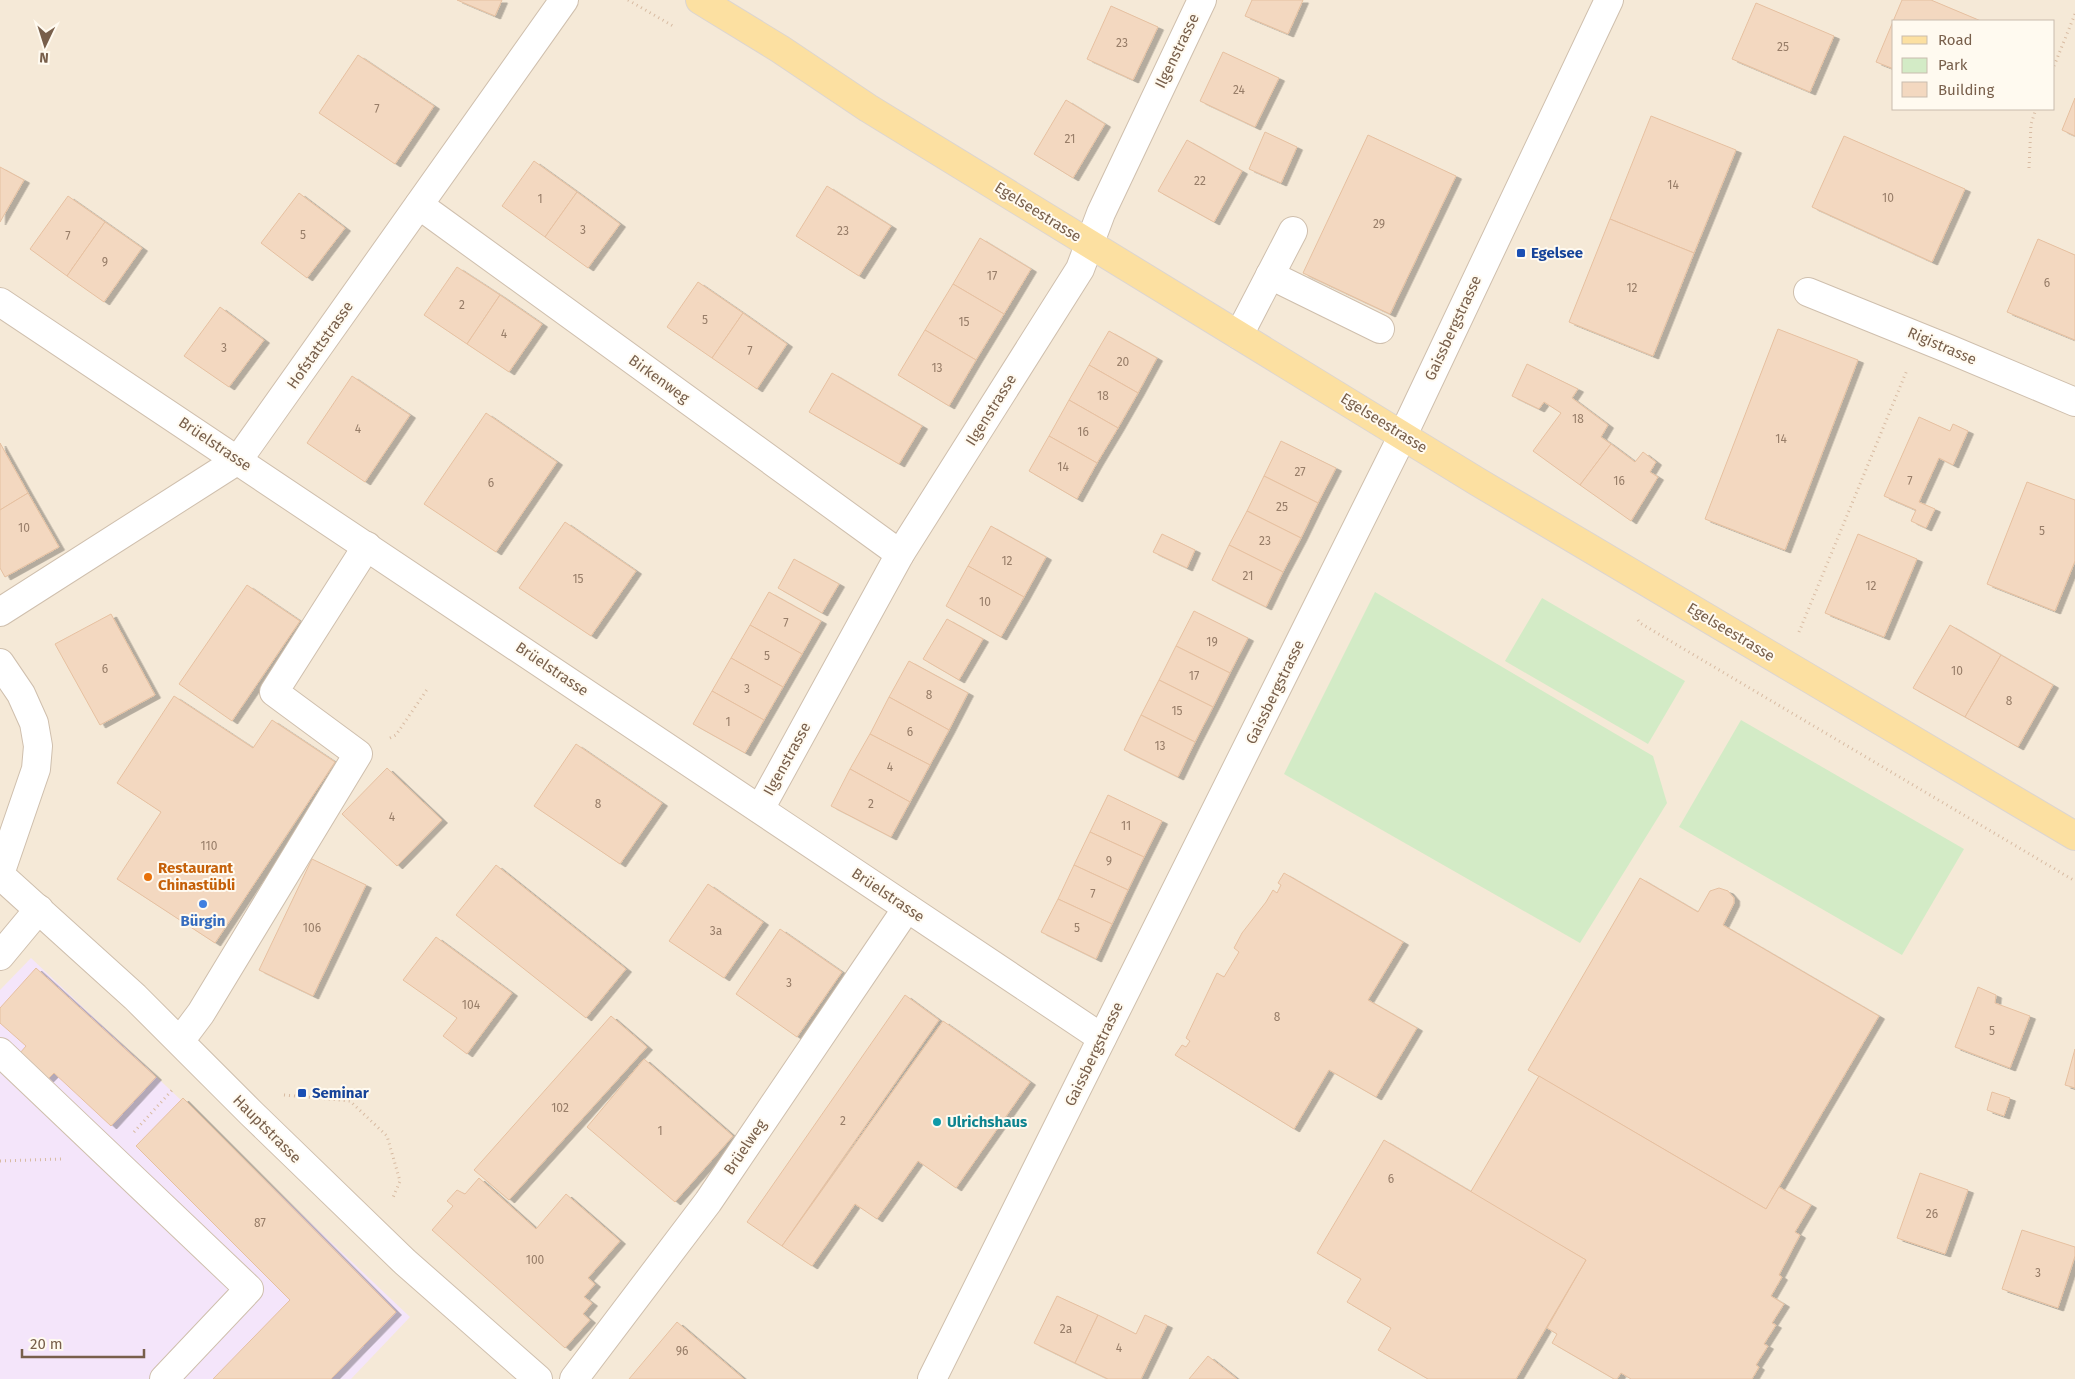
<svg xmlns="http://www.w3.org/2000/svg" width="2075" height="1379" font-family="'Fira Sans',sans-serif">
	<defs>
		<filter id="shadow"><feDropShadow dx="5.5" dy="3" stdDeviation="0" flood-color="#0004"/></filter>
	</defs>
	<rect width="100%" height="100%" fill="#fdf7e9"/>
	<path fill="#f5e9d7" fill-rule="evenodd" d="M0,0H2075V1379H0ZM1894,21H2054V109H1894Z"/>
	<path fill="#f4e5fa" d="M31,958L410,1317L351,1379H0V990Z"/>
	<g fill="#d3ebc6">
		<path d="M1375,592L1653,756L1667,803L1580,943L1284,774Z"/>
		<path d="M1542,598L1685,681L1648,744L1505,661Z"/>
		<path d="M1741,720L1964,849L1902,955L1679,827Z"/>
	</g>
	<g fill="#f3d8c0" stroke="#e6c0a0" filter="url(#shadow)">
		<path d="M457,0H502L495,16Z"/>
		<path d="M1252,0H1303L1288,34L1245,16Z"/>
		<path d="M1902,0H1931L1981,21H1894V69L1876,62Z"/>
		<path d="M1756,3L1834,36L1810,92L1732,59Z"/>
		<path d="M1111,6L1158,27L1133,80L1087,59Z"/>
		<path d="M1223,52L1279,78L1255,127L1200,101Z"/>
		<path d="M358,55L434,106L395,164L319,113Z"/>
		<path d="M2075,98V136L2062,130Z"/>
		<path d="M1066,100L1105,124L1073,178L1034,154Z"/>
		<path d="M1651,116L1736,150L1694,253L1610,219Z"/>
		<path d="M1265,132L1297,147L1281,183L1249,169Z"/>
		<path d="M1368,135L1456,176L1390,314L1303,273Z"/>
		<path d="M1844,136L1965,189L1932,262L1812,207Z"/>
		<path d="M1187,140L1242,171L1214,222L1158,191Z"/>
		<path d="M534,161L577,192L545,237L502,206Z"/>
		<path d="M0,167L24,180L0,222Z"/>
		<path d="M827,186L891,226L859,276L796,236Z"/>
		<path d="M577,192L620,224L588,268L545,237Z"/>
		<path d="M299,193L345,228L307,278L261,243Z"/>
		<path d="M68,196L105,222L67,276L30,249Z"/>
		<path d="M1610,219L1694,253L1653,356L1569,322Z"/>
		<path d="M105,222L142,248L104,302L67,276Z"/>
		<path d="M980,238L1031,269L1004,314L953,284Z"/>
		<path d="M2038,239L2075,255V340L2007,312Z"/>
		<path d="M457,267L500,295L467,344L424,315Z"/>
		<path d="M698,282L743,313L712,358L667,327Z"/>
		<path d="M953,284L1004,314L976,360L925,330Z"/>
		<path d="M500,295L542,324L509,372L467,344Z"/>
		<path d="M220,307L264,340L229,387L184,356Z"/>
		<path d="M743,313L787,344L757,389L712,358Z"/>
		<path d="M1778,329L1858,360L1785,550L1705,519Z"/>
		<path d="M925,330L976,360L949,406L898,375Z"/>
		<path d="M1109,331L1157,358L1138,393L1089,365Z"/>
		<path d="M1527,364L1578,389L1572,398L1608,425L1601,437L1611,444L1580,485L1533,451L1561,413L1544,402L1539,409L1512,396Z"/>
		<path d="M1089,365L1138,393L1118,428L1069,400Z"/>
		<path d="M832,373L922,426L899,464L809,412Z"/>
		<path d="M352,376L410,415L365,482L307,443Z"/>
		<path d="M1069,400L1118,428L1097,463L1049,436Z"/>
		<path d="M486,413L557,462L496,552L424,504Z"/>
		<path d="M1919,417L1950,431L1953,424L1968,431L1953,465L1939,458L1919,502L1935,509L1926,528L1911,521L1916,510L1884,496Z"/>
		<path d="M1049,436L1097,463L1077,499L1029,471Z"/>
		<path d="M1281,441L1336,468L1318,503L1264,476Z"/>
		<path d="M0,443L28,493L0,510Z"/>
		<path d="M1611,444L1635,462L1643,452L1656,462L1650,472L1658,477L1631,521L1580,485Z"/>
		<path d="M1264,476L1318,503L1301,538L1247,511Z"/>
		<path d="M2027,482L2075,500V561L2055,611L1987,584Z"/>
		<path d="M28,493L59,547L5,577L0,568V510Z"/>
		<path d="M1247,511L1301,538L1283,572L1229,545Z"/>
		<path d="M565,522L636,571L591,636L519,588Z"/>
		<path d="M991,526L1046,557L1024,597L968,566Z"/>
		<path d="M1162,534L1195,550L1187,568L1153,552Z"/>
		<path d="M1858,534L1917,559L1884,637L1825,613Z"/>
		<path d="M1229,545L1283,572L1266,607L1212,580Z"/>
		<path d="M794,559L839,584L822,613L778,588Z"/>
		<path d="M968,566L1024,597L1001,637L946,606Z"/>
		<path d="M247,585L300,621L232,721L179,684Z"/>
		<path d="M769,592L821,621L802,654L750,625Z"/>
		<path d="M1194,611L1248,638L1230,673L1176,646Z"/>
		<path d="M111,614L155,695L100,725L55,644Z"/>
		<path d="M947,619L983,639L959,680L923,659Z"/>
		<path d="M750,625L802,654L783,687L731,658Z"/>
		<path d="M1950,625L2001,655L1965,717L1913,688Z"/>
		<path d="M1176,646L1230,673L1213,707L1159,680Z"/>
		<path d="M2001,655L2053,685L2018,747L1965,717Z"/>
		<path d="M731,658L783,687L764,720L712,691Z"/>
		<path d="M909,661L968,693L949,730L889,697Z"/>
		<path d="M1159,680L1213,707L1195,742L1141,715Z"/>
		<path d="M712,691L764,720L745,753L693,724Z"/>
		<path d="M174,696L253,748L272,720L335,762L215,943L117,879L161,812L117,783Z"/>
		<path d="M889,697L949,730L930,765L870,734Z"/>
		<path d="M1141,715L1195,742L1178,777L1124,750Z"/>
		<path d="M870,734L930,765L910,802L850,769Z"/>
		<path d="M576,744L662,803L620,864L534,806Z"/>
		<path d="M387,768L442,820L397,866L342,814Z"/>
		<path d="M850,769L910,802L891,837L831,806Z"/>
		<path d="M1108,795L1162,821L1144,857L1090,832Z"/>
		<path d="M1090,832L1144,857L1128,890L1074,865Z"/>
		<path d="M312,859L366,885L313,996L259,970Z"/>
		<path d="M496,865L626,969L586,1018L456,915Z"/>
		<path d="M1074,865L1128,890L1112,924L1058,899Z"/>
		<path d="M1284,873L1403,942L1368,1000L1417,1028L1376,1097L1329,1070L1294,1129L1175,1055L1182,1045L1186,1047L1190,1041L1186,1038L1217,973L1224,977L1239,952L1234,948L1242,933L1266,902L1273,890L1277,893L1281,885L1278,883Z"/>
		<path d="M1640,878L1698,912L1710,891L1719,888L1728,891L1734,898V903L1723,925L1879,1016L1766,1209L1528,1070Z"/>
		<path d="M708,884L763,922L724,978L669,941Z"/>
		<path d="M1058,899L1112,924L1096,959L1041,932Z"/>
		<path d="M780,929L842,972L797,1037L736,994Z"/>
		<path d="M436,937L512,993L467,1054L443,1036L457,1018L403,980Z"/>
		<path d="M36,968L156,1077L111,1126L54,1073L48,1079L20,1053L26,1046L0,1023V1008Z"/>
		<path d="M1978,987L1996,995L1995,1003L2030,1016L2010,1068L1955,1047Z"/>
		<path d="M905,995L939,1020L782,1246L747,1222Z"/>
		<path d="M611,1016L647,1047L509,1200L474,1170Z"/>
		<path d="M943,1021L1030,1082L956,1188L918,1161L877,1219L855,1204L812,1266L782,1246Z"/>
		<path d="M2075,1049V1088L2065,1085Z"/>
		<path d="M644,1059L733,1136L675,1202L587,1127Z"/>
		<path d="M1539,1076L1766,1209L1779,1187L1811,1205L1795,1232L1800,1235L1779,1275L1782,1277L1771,1296L1784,1304L1772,1323L1776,1325L1764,1344L1768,1346L1756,1365L1759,1367L1752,1379H1631L1621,1373L1617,1379H1614L1552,1343L1557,1334L1547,1328L1586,1260L1470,1193Z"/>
		<path d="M1992,1092L2010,1098L2004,1116L1987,1110Z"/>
		<path d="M183,1098L396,1312L331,1379H213L290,1300L136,1146Z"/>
		<path d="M1384,1140L1586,1260L1516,1379H1428L1378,1350L1391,1328L1347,1302L1361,1279L1317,1253Z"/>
		<path d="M1920,1173L1968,1190L1945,1254L1897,1238Z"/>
		<path d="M479,1178L536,1229L566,1194L620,1241L588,1278L595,1284L584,1297L592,1303L583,1314L590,1320L565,1348L432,1230L453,1206L447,1201L457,1190L465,1194Z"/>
		<path d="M2022,1230L2075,1247V1256L2058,1308L2002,1289Z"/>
		<path d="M1057,1296L1098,1315L1075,1363L1034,1343Z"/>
		<path d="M1098,1315L1136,1334L1145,1315L1167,1325L1141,1379H1108L1075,1363Z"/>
		<path d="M677,1322L744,1379H629Z"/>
		<path d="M1208,1356L1237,1379H1189Z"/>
	</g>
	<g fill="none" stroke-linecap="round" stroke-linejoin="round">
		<g stroke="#cfbfad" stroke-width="30">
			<g id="minor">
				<path d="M419,205L900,554"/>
				<path d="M1270,275L1380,329"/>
				<path d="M1808,292L1949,349L2075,402"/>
				<path d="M0,302L1102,1038"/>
				<path d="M1239,335L1293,231"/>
				<path d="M0,612L238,460L564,0"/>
				<path d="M0,663L21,694L34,723L38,746L36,769L0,874"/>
				<path d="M760,809L900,554L1080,269L1101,213L1202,0"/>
				<path d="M0,875L135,997L252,1114L405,1262L538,1379"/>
				<path d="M0,956L39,909"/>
				<path d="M180,1041L201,1013L358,754L274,692L367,546"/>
				<path d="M0,1052L249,1289L164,1379"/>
				<path d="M574,1379L708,1202L907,908"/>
				<path d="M932,1379L1403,435L1609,0"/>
			</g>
		</g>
		<g stroke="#dcd5d0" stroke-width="30">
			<path id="major" d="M700,0L780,49L868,108L1478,482L2075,836"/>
		</g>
		<g stroke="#d8bba2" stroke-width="3" stroke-dasharray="1 4" stroke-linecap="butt">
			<path d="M628,0L673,26"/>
			<path d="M2054,66L2075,14"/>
			<path d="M2029,168L2031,124L2036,109"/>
			<path d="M1638,620L1640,623L2075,881"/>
			<path d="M1799,632L1907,370"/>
			<path d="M390,738L396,735L428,688"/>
			<path d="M284,1095L350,1101L387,1136L400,1181L392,1200"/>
			<path d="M134,1132L174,1088"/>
			<path d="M0,1161L61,1159"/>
		</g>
		<use href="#minor" stroke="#fff" stroke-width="28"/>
		<use href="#major" stroke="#fce0a1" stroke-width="28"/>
	</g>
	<g fill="#1a4fb4" stroke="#fffaf0" stroke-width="2">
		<rect x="1516" y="248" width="10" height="10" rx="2.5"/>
		<rect x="297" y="1088" width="10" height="10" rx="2.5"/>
	</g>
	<circle fill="#e8710a" stroke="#fffaf0" stroke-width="2" cx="148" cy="877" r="5"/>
	<circle fill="#3f7fe0" stroke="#fffaf0" stroke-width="2" cx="203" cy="904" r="5"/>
	<circle fill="#0f9aa8" stroke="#fffaf0" stroke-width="2" cx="937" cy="1122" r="5"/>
	<g text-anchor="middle" stroke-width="4" stroke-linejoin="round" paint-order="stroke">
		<g font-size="12" fill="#977d68">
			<text x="1122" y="47">23</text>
			<text x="1783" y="51">25</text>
			<text x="1239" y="94">24</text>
			<text x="377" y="113">7</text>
			<text x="1070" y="143">21</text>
			<text x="1200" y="185">22</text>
			<text x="1673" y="189">14</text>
			<text x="1888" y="202">10</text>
			<text x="540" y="203">1</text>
			<text x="1379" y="228">29</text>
			<text x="583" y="234">3</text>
			<text x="843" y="235">23</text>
			<text x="303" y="239">5</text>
			<text x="68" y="240">7</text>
			<text x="105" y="266">9</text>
			<text x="992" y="280">17</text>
			<text x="2047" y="287">6</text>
			<text x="1632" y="292">12</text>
			<text x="462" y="309">2</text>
			<text x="705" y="324">5</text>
			<text x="964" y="326">15</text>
			<text x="504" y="338">4</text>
			<text x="224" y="352">3</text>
			<text x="750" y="355">7</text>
			<text x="1123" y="366">20</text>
			<text x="937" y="372">13</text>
			<text x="1103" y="400">18</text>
			<text x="1578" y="423">18</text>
			<text x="358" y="433">4</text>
			<text x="1083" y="436">16</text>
			<text x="1781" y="443">14</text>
			<text x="1063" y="471">14</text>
			<text x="1300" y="476">27</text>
			<text x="1619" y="485">16</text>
			<text x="1910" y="485">7</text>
			<text x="491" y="487">6</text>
			<text x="1282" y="511">25</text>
			<text x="24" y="532">10</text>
			<text x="2042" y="535">5</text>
			<text x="1265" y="545">23</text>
			<text x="1007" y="565">12</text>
			<text x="1248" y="580">21</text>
			<text x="578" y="583">15</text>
			<text x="1871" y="590">12</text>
			<text x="985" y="606">10</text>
			<text x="786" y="627">7</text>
			<text x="1212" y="646">19</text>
			<text x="767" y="660">5</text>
			<text x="105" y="673">6</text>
			<text x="1957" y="675">10</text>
			<text x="1194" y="680">17</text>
			<text x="747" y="693">3</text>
			<text x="929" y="699">8</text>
			<text x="2009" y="705">8</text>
			<text x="1177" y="715">15</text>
			<text x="728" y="726">1</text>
			<text x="910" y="736">6</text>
			<text x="1160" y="750">13</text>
			<text x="890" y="771">4</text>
			<text x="598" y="808">8</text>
			<text x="871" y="808">2</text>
			<text x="392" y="821">4</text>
			<text x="1126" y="830">11</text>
			<text x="209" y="850">110</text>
			<text x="1109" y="865">9</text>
			<text x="1093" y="898">7</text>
			<text x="312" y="932">106</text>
			<text x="1077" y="932">5</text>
			<text x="716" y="935">3a</text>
			<text x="789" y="987">3</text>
			<text x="471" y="1009">104</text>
			<text x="1277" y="1021">8</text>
			<text x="1992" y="1035">5</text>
			<text x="560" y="1112">102</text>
			<text x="843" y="1125">2</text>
			<text x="660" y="1135">1</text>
			<text x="1391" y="1183">6</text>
			<text x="1932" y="1218">26</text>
			<text x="260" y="1227">87</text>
			<text x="535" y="1264">100</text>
			<text x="2038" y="1277">3</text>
			<text x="1066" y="1333">2a</text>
			<text x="1119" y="1352">4</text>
			<text x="682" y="1355">96</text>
		</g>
		<g font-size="15" fill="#785f4b" stroke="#fffaf0">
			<text transform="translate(1177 51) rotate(-64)" y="5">Ilgenstrasse</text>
			<text transform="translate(1038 212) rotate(32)" y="5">Egelseestrasse</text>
			<text transform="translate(1453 328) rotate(-65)" y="5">Gaissbergstrasse</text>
			<text transform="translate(320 345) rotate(-55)" y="5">Hofstattstrasse</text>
			<text transform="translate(1942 346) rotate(23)" y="5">Rigistrasse</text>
			<text transform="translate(659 379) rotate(36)" y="5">Birkenweg</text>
			<text transform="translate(991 410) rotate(-58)" y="5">Ilgenstrasse</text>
			<text transform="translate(1384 423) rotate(32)" y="5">Egelseestrasse</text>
			<text transform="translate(215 444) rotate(34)" y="5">Brüelstrasse</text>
			<text transform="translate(1731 632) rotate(31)" y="5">Egelseestrasse</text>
			<text transform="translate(552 669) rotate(34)" y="5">Brüelstrasse</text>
			<text transform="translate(1275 692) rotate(-64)" y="5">Gaissbergstrasse</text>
			<text transform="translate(787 759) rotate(-61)" y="5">Ilgenstrasse</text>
			<text transform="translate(888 895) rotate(34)" y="5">Brüelstrasse</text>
			<text transform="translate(1094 1054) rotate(-64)" y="5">Gaissbergstrasse</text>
			<text transform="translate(267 1129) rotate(45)" y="5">Hauptstrasse</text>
			<text transform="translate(745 1147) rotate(-56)" y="5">Brüelweg</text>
		</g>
		<g font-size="15" font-weight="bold" fill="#164399" stroke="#fffaf0" text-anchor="start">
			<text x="1531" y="258">Egelsee</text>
			<text x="312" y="1098">Seminar</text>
		</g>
		<g font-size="15" font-weight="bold" fill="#c56008" stroke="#fffaf0" text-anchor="start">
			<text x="158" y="873">Restaurant<tspan x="158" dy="17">Chinastübli</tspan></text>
		</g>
		<g font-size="15" font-weight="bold" fill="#366cbe" stroke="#fffaf0">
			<text x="203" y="926">Bürgin</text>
		</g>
		<g font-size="15" font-weight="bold" fill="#0d838f" stroke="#fffaf0" text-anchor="start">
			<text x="947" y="1127">Ulrichshaus</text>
		</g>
	</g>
	<rect x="1892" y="20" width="162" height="90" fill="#fffaf0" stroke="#c9bcae"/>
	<rect x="1902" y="36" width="25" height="8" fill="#fce0a1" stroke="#c9bcae"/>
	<text x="1938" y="45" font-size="15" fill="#785f4b">Road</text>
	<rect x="1902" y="58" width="25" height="15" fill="#d3ebc6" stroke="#c9bcae"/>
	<text x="1938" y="70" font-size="15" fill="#785f4b">Park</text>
	<rect x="1902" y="82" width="25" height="15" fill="#f3d8c0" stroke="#c9bcae"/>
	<text x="1938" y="95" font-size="15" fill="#785f4b">Building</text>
	<g transform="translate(45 45) rotate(184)" stroke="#fffaf0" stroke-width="4" paint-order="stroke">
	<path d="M0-4L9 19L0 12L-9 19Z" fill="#785f4b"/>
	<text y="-8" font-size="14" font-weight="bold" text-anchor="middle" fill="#785f4b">N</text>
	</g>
	<path d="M22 1349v8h122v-8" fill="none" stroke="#785f4b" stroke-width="2.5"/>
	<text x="30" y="1349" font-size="15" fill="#785f4b" stroke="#fffaf0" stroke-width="4" paint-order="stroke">20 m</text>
</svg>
